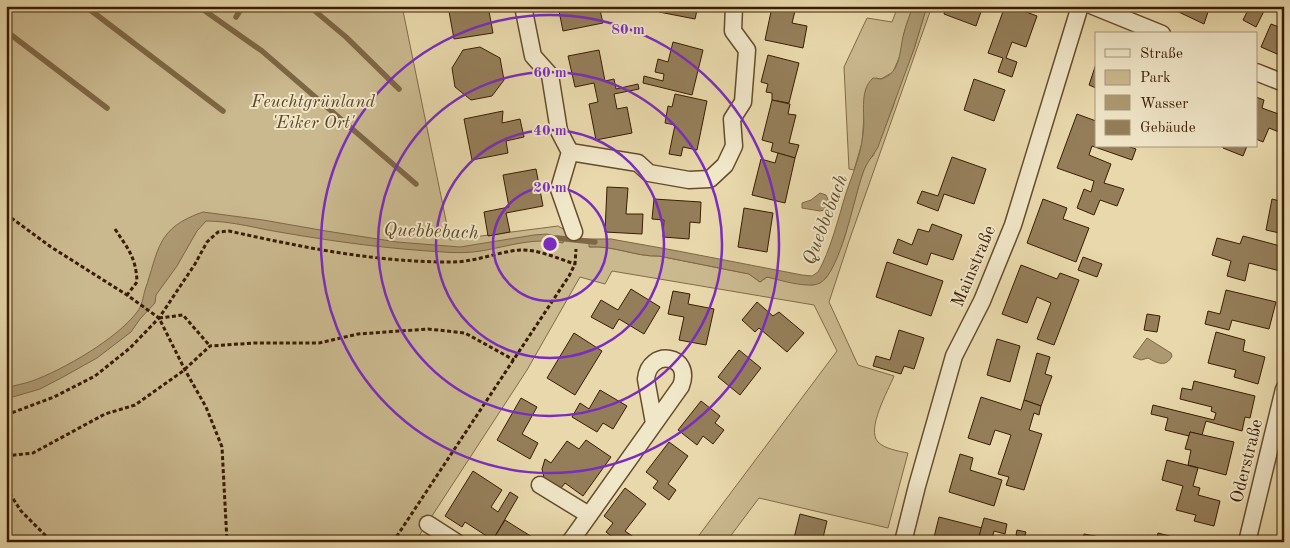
<svg xmlns="http://www.w3.org/2000/svg" width="1290" height="548" font-family="'Old Standard TT',serif">
	<rect width="100%" height="100%" fill="#e8d8ab"/>
	<filter id="stains"><feTurbulence type="fractalNoise" baseFrequency=".004" numOctaves="4"/><feColorMatrix values="0 0 0 0 .2 0 0 0 0 .09 0 0 0 0 .02 0 0 0 .5 -.17"/></filter>
	<radialGradient id="worn" r=".72"><stop offset=".6" stop-color="#630" stop-opacity="0"/><stop offset="1" stop-color="#630" stop-opacity=".3"/></radialGradient>
	<g fill="#cab88e" stroke="#826a48">
		<path d="M6,6H402L450,240L558,226L581,239H589L590,247C613,245 636,257 659,256L749,274L760,282L767,277L803,284L813,285L819,283L826,278L834,262L844,239L862,174L868,161L873,156L877,147L893,107L898,90L914,49L927,6H932L849,241L829,302L858,365L894,376C888,391 866,429 878,442C885,449 898,451 908,453L888,528L759,498L726,542H694L837,351L814,305L612,271L605,284L580,277L527,370L415,542H6Z"/>
		<path d="M898,6H913L904,33L902,51L893,72L881,79L876,78L866,89L862,143L854,170L849,169L844,67L867,18L892,22Z"/>
	</g>
	<g fill="#ac9871" stroke="#7e6744">
		<path d="M913,6H927L914,49L878,147C873,156 866,163 863,173C854,197 841,271 820,283C808,289 780,280 767,277L760,282L749,274L659,256C636,257 613,245 589,247V239H611L678,251L802,275L812,276L818,272C830,252 839,216 846,193C853,173 861,154 863,134C866,117 858,91 873,78C875,78 878,79 881,79C902,73 899,49 904,33C906,24 910,15 913,6Z"/>
		<path d="M820,193L826,195L829,202L825,210L820,211L802,208V203L811,200Z"/>
		<path d="M203,212L263,220L326,231L397,242L460,247L534,235L547,234L564,238L563,243C534,237 510,246 481,251C469,253 455,253 443,252C390,249 337,242 285,233C258,229 233,221 206,221L197,231L177,266L156,295L155,303L140,319L131,332L97,358L63,377L40,389L6,399V388C15,385 24,384 32,381C63,370 118,338 137,312C142,306 143,297 145,290C159,250 156,228 203,212Z"/>
		<path d="M1147,338L1171,353L1172,356C1166,368 1157,363 1148,358L1141,360L1133,357Z"/>
	</g>
	<g fill="none" stroke-linecap="round" stroke-linejoin="round">
		<g stroke="#7e6744" stroke-width="5.5">
			<path d="M85,6L223,111"/>
			<path d="M198,6L262,51L416,184"/>
			<path d="M309,6L346,37L399,89"/>
			<path d="M236,17L243,6"/>
			<path d="M6,31L107,108"/>
			<path d="M557,238L595,242"/>
		</g>
	</g>
	<g fill="#947e59" stroke="#391d01">
		<path d="M448,6H488L493,33L454,39Z"/>
		<path d="M558,6H599L603,23L563,31Z"/>
		<path d="M660,6H698L695,19L659,12Z"/>
		<path d="M946,6H983L976,26L944,14Z"/>
		<path d="M1005,6H1010L1037,16L1026,47L1012,42L1006,58L1017,62L1012,77L998,72L1003,58L988,53Z"/>
		<path d="M1166,6H1210L1204,24Z"/>
		<path d="M1250,6H1260L1265,9L1256,27L1243,20Z"/>
		<path d="M772,7L795,11L792,23L807,26L803,48L765,40Z"/>
		<path d="M1271,24L1284,29V57L1261,47Z"/>
		<path d="M673,42L703,50L692,95L643,83L644,76L663,81L664,74L655,72L658,59L668,62Z"/>
		<path d="M480,47L500,58L504,80L492,96L471,100L455,87L452,68L463,50Z"/>
		<path d="M599,50L605,81L614,79L616,89L638,84L639,89L614,94L617,109L627,107L632,133L596,140L589,104L598,102L594,83L575,87L568,56Z"/>
		<path d="M768,55L799,63L789,103L772,100V93L766,92L768,84L761,82Z"/>
		<path d="M1096,64V88L1089,85Z"/>
		<path d="M974,79L1005,90L994,121L964,110Z"/>
		<path d="M675,94L707,101L697,150L683,147L681,156L669,154L675,125L665,123L668,106L672,107Z"/>
		<path d="M1256,97L1264,100L1262,108L1284,116L1279,132L1269,128L1263,142L1256,139Z"/>
		<path d="M772,100L790,104L788,114L796,115L789,143L799,145L795,158L771,151L773,143L762,140Z"/>
		<path d="M503,111L502,123L520,119L524,137L506,141L508,153L472,160L464,119Z"/>
		<path d="M1077,114L1096,121V146H1127L1136,149L1132,160L1092,146L1089,155L1111,164L1104,183L1124,189L1117,206L1100,200L1094,215L1077,208L1084,189L1091,192L1094,181L1057,168Z"/>
		<path d="M1224,146H1247L1243,156L1223,148Z"/>
		<path d="M778,153L795,158L785,203L752,195L761,159L775,163Z"/>
		<path d="M952,157L986,169L974,204L944,194L938,211L917,203L922,191L938,196Z"/>
		<path d="M536,169L543,206L506,213L510,232L488,236L484,212L509,207L503,175Z"/>
		<path d="M607,187L628,188L626,214H643L642,234L605,232Z"/>
		<path d="M654,199L701,202L700,223L690,222L689,239L663,237L664,220L652,219Z"/>
		<path d="M1043,199L1067,208L1063,219L1089,228L1076,262L1027,243Z"/>
		<path d="M1272,199L1284,202V234L1266,230Z"/>
		<path d="M744,208L773,213L767,252L738,247Z"/>
		<path d="M932,224L962,235L953,260L931,253L927,265L893,253L898,239L912,245L918,229L929,232Z"/>
		<path d="M1243,236L1284,247V272L1249,263L1245,281L1227,276L1231,261L1212,255L1217,238L1240,244Z"/>
		<path d="M1083,257L1102,264L1097,277L1078,270Z"/>
		<path d="M887,262L943,281L931,316L876,297Z"/>
		<path d="M1021,265L1057,279L1060,273L1079,280L1054,345L1037,339L1051,303L1037,297L1027,323L1002,314Z"/>
		<path d="M631,289L660,307L644,334L619,319L613,329L591,317L601,300L618,310Z"/>
		<path d="M1226,290L1276,302L1269,329L1232,320L1229,330L1205,324L1208,311L1220,314Z"/>
		<path d="M673,291L690,294L688,304L714,309L706,345L679,340L684,317L668,314Z"/>
		<path d="M757,302L773,316L779,312L804,333L787,352L759,328L755,332L742,320Z"/>
		<path d="M1147,314L1160,316L1157,332L1144,330Z"/>
		<path d="M899,330L924,338L914,369L904,366L901,374L873,366L876,356L890,360Z"/>
		<path d="M1216,332L1245,340L1243,351L1265,357L1258,384L1234,377L1236,370L1208,363Z"/>
		<path d="M574,333L602,351L575,395L547,378Z"/>
		<path d="M997,339L1020,346L1010,382L987,375Z"/>
		<path d="M739,350L761,368L740,395L718,377Z"/>
		<path d="M1037,353L1050,357L1045,374L1052,376L1041,406L1024,400Z"/>
		<path d="M1194,381L1255,396L1250,418L1245,417L1242,431L1206,421L1202,435L1190,432L1189,436L1165,430L1168,418L1151,414L1153,405L1214,420L1216,413L1211,411L1212,407L1180,399L1182,388L1192,390Z"/>
		<path d="M600,390L627,406L613,429L603,423L597,432L572,417L580,403L589,409Z"/>
		<path d="M981,397L1021,410L1024,400L1041,406L1039,415L1034,413L1029,430L1042,434L1024,490L1006,485L1009,477L998,474L1011,435L995,430L990,445L968,438Z"/>
		<path d="M521,398L537,407L522,434L538,443L530,459L497,440Z"/>
		<path d="M701,401L720,416L715,423L724,430L713,444L703,436L697,445L678,430Z"/>
		<path d="M1190,432L1234,442L1226,475L1188,465L1191,450L1185,449Z"/>
		<path d="M586,440L611,457L583,496L565,483L558,492L545,482L542,469L545,459L551,463L567,441L579,449Z"/>
		<path d="M669,442L688,456L668,484L676,490L669,500L653,488L658,481L646,472Z"/>
		<path d="M960,454L973,458L970,470L1002,480L994,506L949,492Z"/>
		<path d="M1167,460L1198,468L1193,486L1200,488L1198,495L1220,501L1214,526L1194,521L1196,515L1176,510L1183,486L1162,480Z"/>
		<path d="M473,471L502,490L491,507L498,512L510,492L518,497L494,538L500,542H496L465,522L462,527L445,516Z"/>
		<path d="M625,488L646,504L625,531L635,538L632,542H619L606,532L613,523L604,516Z"/>
		<path d="M1284,505V525L1279,523Z"/>
		<path d="M800,514L827,521L822,542H793Z"/>
		<path d="M939,517L982,528L978,542L933,541Z"/>
		<path d="M984,518L1007,524L1005,534L994,531L991,542L978,540Z"/>
		<path d="M505,520L540,542H500L494,538Z"/>
		<path d="M1017,530L1026,532L1024,538L1016,535Z"/>
		<path d="M1158,533L1192,542H1156Z"/>
		<path d="M1084,534L1100,537L1099,542H1083Z"/>
	</g>
	<g fill="none" stroke-linecap="round" stroke-linejoin="round">
		<g stroke="#654c2c" stroke-width="19">
			<g id="street">
				<path d="M523,6L533,56L550,75L559,131L570,152L559,189L574,232"/>
				<path d="M1093,6L1162,34"/>
				<path d="M1256,72L1284,83"/>
				<path d="M570,152L638,163L649,173L689,180L710,179L725,165L734,146L732,119L743,102L747,50L733,31L734,6"/>
				<path d="M540,485L589,515"/>
				<path d="M428,524L456,542"/>
				<path d="M570,542L681,386C693,354 649,348 646,379L654,423"/>
				<path d="M903,542L917,486L954,356L982,301L1013,225L1080,6"/>
				<path d="M1247,542L1284,389"/>
			</g>
		</g>
		<g stroke="#391d01" stroke-width="3" stroke-dasharray="4 2.5" stroke-linecap="butt">
			<path d="M6,214L51,247L127,295L159,318L185,370L206,407L222,447L227,542"/>
			<path d="M115,229C128,249 136,257 137,282L127,295"/>
			<path d="M159,318L183,315L210,346"/>
			<path d="M6,415L54,397L95,376L130,348L159,318L195,264L207,242L218,232L229,231C301,247 374,262 448,262C473,263 496,252 520,250C538,249 559,259 575,264"/>
			<path d="M6,456L33,453L105,414L135,405L183,371L210,346L254,343H319L358,334L428,329L465,333L514,360"/>
			<path d="M6,488L21,511L52,542"/>
			<path d="M393,542L569,276L575,264L576,249"/>
		</g>
		<use href="#street" stroke="#f0e6c8" stroke-width="16"/>
	</g>
	<g fill="none" stroke="#7b2cbf" stroke-width="2.5">
		<circle cx="550" cy="244" r="57"/>
		<circle cx="550" cy="244" r="114"/>
		<circle cx="550" cy="244" r="172"/>
		<circle cx="550" cy="244" r="229"/>
	</g>
	<g text-anchor="middle" stroke-width="4" stroke-linejoin="round" paint-order="stroke">
		<g font-size="18" font-style="italic" fill="#5d4424" stroke="#f0e6c8">
			<text x="313" y="107">Feuchtgrünland<tspan x="313" dy="21">'Eiker Ort'</tspan></text>
		</g>
		<g font-size="18" fill="#391d01" stroke="#f0e6c8">
			<text transform="translate(973 266) rotate(-67)" y="6">Mainstraße</text>
			<text transform="translate(1246 461) rotate(-76)" y="6">Oderstraße</text>
		</g>
		<g font-size="19" font-style="italic" fill="#614828" stroke="#f0e6c8">
			<text transform="translate(824 219) rotate(-69)" y="7">Quebbebach</text>
			<text transform="translate(431 230) rotate(2)" y="7">Quebbebach</text>
		</g>
	</g>
	<circle cx="550" cy="244" r="8" fill="#7b2cbf" stroke="#f0e6c8" stroke-width="2.5"/>
	<g font-size="15" text-anchor="middle" font-weight="bold" fill="#7b2cbf" stroke="#f0e6c8" stroke-width="4" stroke-linejoin="round" paint-order="stroke">
		<text x="628" y="34">80 m</text>
		<text x="550" y="77">60 m</text>
		<text x="550" y="135">40 m</text>
		<text x="550" y="192">20 m</text>
	</g>
	<rect width="1290" height="548" fill="none" stroke="#e8d8ab" stroke-width="25"/>
	<rect x="8" y="8" width="1275" height="533" fill="none" stroke="#391d01" stroke-width="2.5"/>
	<rect x="12" y="12" width="1265" height="523" fill="none" stroke="#391d01"/>
	<rect x="1095" y="32" width="162" height="115" fill="#f0e6c8" stroke="#a79678"/>
	<rect x="1105" y="49" width="25" height="8" fill="#f0e6c8" stroke="#a79678"/>
	<text x="1140" y="58" font-size="15" fill="#391d01">Straße</text>
	<rect x="1105" y="70" width="25" height="15" fill="#cab88e" stroke="#a79678"/>
	<text x="1140" y="82" font-size="15" fill="#391d01">Park</text>
	<rect x="1105" y="95" width="25" height="15" fill="#ac9871" stroke="#a79678"/>
	<text x="1140" y="108" font-size="15" fill="#391d01">Wasser</text>
	<rect x="1105" y="120" width="25" height="15" fill="#947e59" stroke="#a79678"/>
	<text x="1140" y="132" font-size="15" fill="#391d01">Gebäude</text>
	<rect width="100%" height="100%" filter="url(#stains)"/>
	<rect width="100%" height="100%" fill="url(#worn)"/>
</svg>
